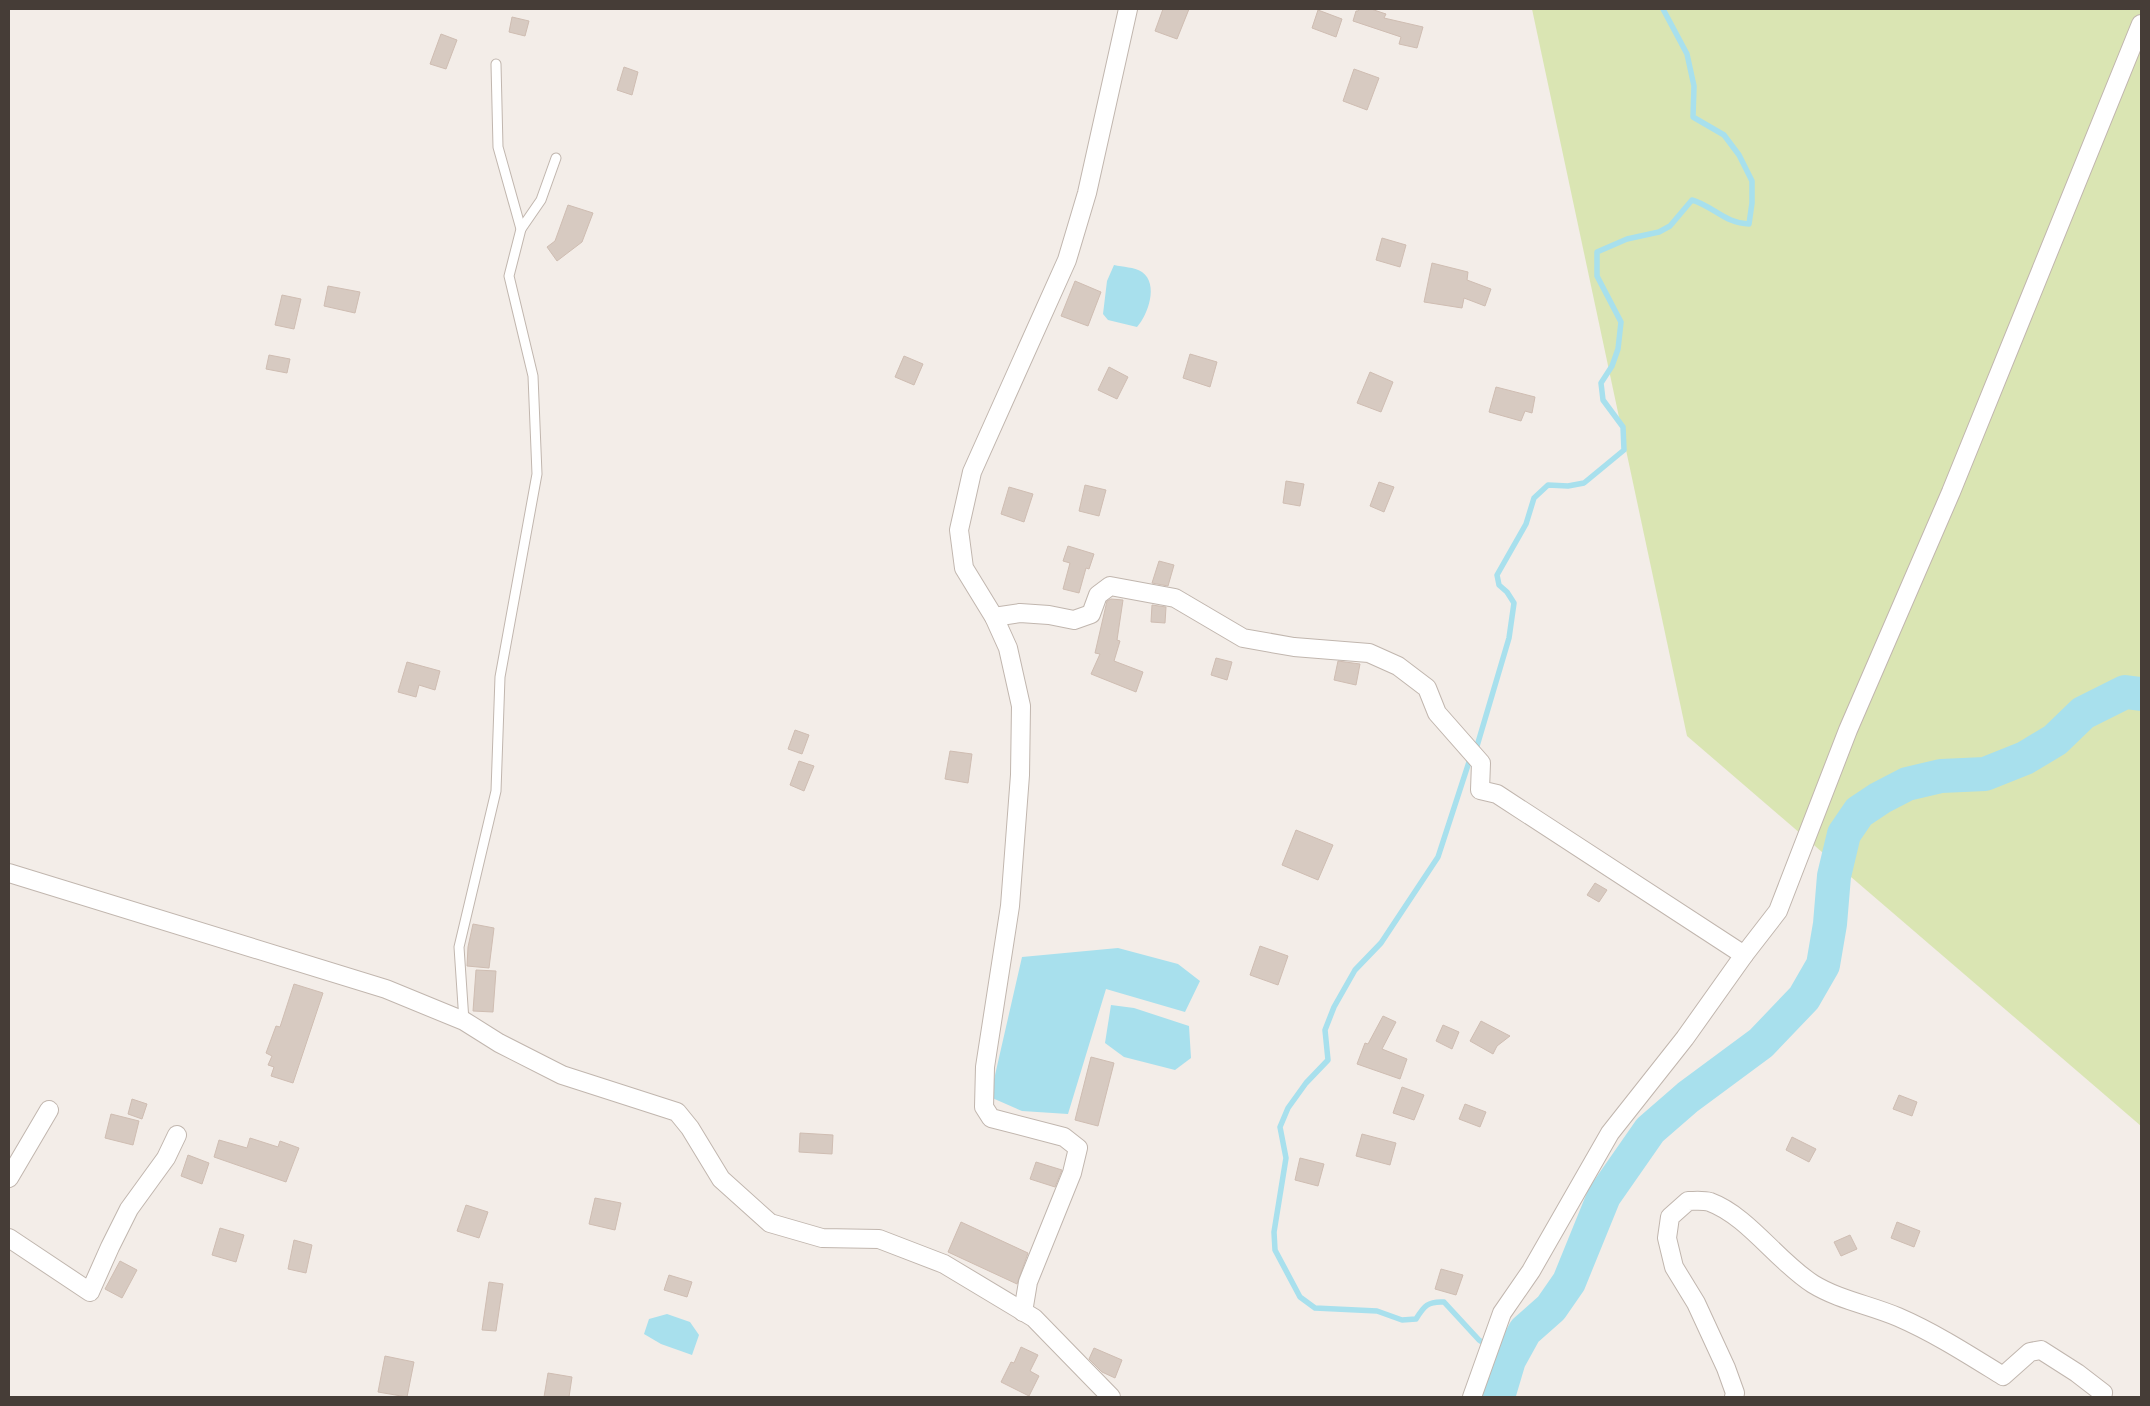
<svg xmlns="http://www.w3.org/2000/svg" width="2150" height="1406" font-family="'Archivo Narrow',sans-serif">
	<rect width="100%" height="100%" fill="#f3ede8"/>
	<path fill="#dae5b3" d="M1532,9H2141V1126L1687,736Z"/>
	<g fill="#a8e0ed">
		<path d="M1114,265C1123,267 1134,267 1142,272C1159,284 1148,315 1137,327L1108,320L1103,314L1107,281Z"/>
		<path d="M1118,948L1178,964L1200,981L1185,1012L1106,989L1068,1114L1022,1111L990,1097L1022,957Z"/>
		<path d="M1111,1005L1134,1008L1189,1026L1191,1058L1175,1070L1124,1057L1105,1043Z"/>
		<path d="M667,1314L690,1322L699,1335L692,1355L661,1344L644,1334L649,1319Z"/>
	</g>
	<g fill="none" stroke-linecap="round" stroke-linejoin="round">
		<g stroke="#a8e0ed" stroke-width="5.5">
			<path d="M1477,746L1509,638L1514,603L1507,592L1499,585L1497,575L1526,524L1534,498L1548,485L1568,486L1584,483L1624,450L1623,427L1603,400L1601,383L1612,366L1618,349L1621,322L1597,276V252L1627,239L1659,232L1670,226L1692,200C1713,206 1726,224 1749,224L1752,203V181L1739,155L1724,135L1693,117L1694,86L1687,54L1663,9"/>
			<path d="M1469,762L1438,857L1381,943L1355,970L1334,1007L1325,1030L1328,1060L1306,1083L1288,1108L1280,1127L1286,1158L1274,1232L1275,1250L1300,1297L1315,1308L1377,1311L1402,1320L1416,1319C1424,1306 1428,1301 1444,1302L1479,1340L1509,1360"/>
		</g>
		<path stroke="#a8e0ed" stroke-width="34" d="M1498,1397L1509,1360L1525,1331L1551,1308L1569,1282L1604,1196L1650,1130L1688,1097L1761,1043L1804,998L1823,965L1830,924L1834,876L1844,834L1859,812L1880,798L1907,784L1941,776L1985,774L2025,758L2055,740L2083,713L2125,692L2141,694"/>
	</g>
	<g fill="#d7cac1" stroke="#cfbdb2">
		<path d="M1163,9H1189L1177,39L1155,31Z"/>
		<path d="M1359,9H1371L1386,14L1384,18L1423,27L1417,48L1399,44L1401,37L1353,21L1356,11H1358Z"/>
		<path d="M1318,10L1342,19L1336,37L1312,28Z"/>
		<path d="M512,17L529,21L525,36L509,32Z"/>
		<path d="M441,34L457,40L446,69L430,64Z"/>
		<path d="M624,67L638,72L632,95L617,90Z"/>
		<path d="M1354,69L1379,78L1367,110L1343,101Z"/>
		<path d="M568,205L593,213L582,242L557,261L547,247L555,241Z"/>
		<path d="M1382,238L1406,245L1400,267L1376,260Z"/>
		<path d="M1432,263L1468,272L1467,280L1491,289L1485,306L1464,298L1462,308L1424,302Z"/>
		<path d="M1075,281L1101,292L1088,326L1061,316Z"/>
		<path d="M328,286L360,292L355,313L324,306Z"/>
		<path d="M282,295L301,299L294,329L275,325Z"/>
		<path d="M1190,354L1217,362L1210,387L1183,378Z"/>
		<path d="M269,355L290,359L287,373L266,369Z"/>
		<path d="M904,356L923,364L914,385L895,377Z"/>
		<path d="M1109,367L1128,377L1117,399L1098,390Z"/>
		<path d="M1370,372L1393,382L1381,412L1357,403Z"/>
		<path d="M1496,387L1535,397L1532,413L1525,411L1521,421L1489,412Z"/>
		<path d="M1286,481L1304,484L1300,506L1283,503Z"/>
		<path d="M1379,482L1394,487L1384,512L1370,506Z"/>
		<path d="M1085,485L1106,490L1099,516L1079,511Z"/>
		<path d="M1009,487L1033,494L1024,522L1001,514Z"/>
		<path d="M1068,546L1094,554L1089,569L1086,568L1079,593L1063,589L1070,563L1063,561Z"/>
		<path d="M1159,561L1174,565L1168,586L1152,583Z"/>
		<path d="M1111,599L1123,600L1117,640L1120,641L1114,661L1143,672L1136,692L1091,674L1100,654L1095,653L1107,601Z"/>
		<path d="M1152,605L1166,607L1165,623L1151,622Z"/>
		<path d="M1216,658L1232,662L1227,680L1211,675Z"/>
		<path d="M1338,661L1360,664L1356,685L1334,680Z"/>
		<path d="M407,662L440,671L435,690L419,685L416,697L398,692Z"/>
		<path d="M795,730L809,735L802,754L788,749Z"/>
		<path d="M950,751L972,754L968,783L945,779Z"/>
		<path d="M799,761L814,766L804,791L790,785Z"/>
		<path d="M1296,830L1333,845L1318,880L1282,865Z"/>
		<path d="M1595,883L1607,890L1599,902L1587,895Z"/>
		<path d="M473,924L494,928L489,968L467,966L468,947Z"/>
		<path d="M1260,946L1288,956L1278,985L1250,975Z"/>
		<path d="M476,970L496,971L493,1012L473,1011Z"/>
		<path d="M294,984L323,993L293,1083L271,1076L274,1067L268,1065L272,1056L266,1053L276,1026L280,1027Z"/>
		<path d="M1383,1016L1396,1022L1382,1049L1407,1059L1400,1079L1357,1064L1365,1043L1368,1044Z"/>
		<path d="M1481,1021L1510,1036L1497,1046L1493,1054L1470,1041Z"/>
		<path d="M1443,1025L1459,1032L1452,1049L1436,1041Z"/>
		<path d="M1091,1057L1114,1063L1098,1126L1075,1120Z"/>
		<path d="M1402,1087L1424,1095L1414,1120L1393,1113Z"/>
		<path d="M1899,1095L1917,1102L1912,1116L1893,1109Z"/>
		<path d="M132,1099L147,1104L142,1119L128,1114Z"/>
		<path d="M1465,1104L1486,1112L1480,1127L1459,1119Z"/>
		<path d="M111,1114L139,1121L133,1145L105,1138Z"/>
		<path d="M800,1133L833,1135L832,1154L799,1152Z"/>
		<path d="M1362,1134L1396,1143L1390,1165L1356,1156Z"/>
		<path d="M1792,1137L1816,1149L1809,1162L1786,1150Z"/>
		<path d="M250,1138L278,1147L280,1141L299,1148L286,1182L214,1157L219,1140L247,1148Z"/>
		<path d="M188,1155L209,1163L202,1184L181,1176Z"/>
		<path d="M1300,1158L1324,1164L1318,1186L1295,1180Z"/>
		<path d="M1036,1162L1062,1170L1055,1187L1030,1179Z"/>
		<path d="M595,1198L621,1203L615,1230L589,1224Z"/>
		<path d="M466,1205L488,1212L479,1238L457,1231Z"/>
		<path d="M961,1222L1028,1253L1017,1284L948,1252Z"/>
		<path d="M1897,1222L1920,1231L1914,1247L1891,1238Z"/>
		<path d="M220,1228L244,1235L236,1262L212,1255Z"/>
		<path d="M1850,1235L1857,1249L1841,1256L1834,1242Z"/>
		<path d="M294,1240L312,1245L306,1273L288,1269Z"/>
		<path d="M120,1261L137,1270L122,1298L105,1289Z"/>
		<path d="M1441,1269L1463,1275L1456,1295L1435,1289Z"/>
		<path d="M669,1275L692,1282L687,1297L664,1290Z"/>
		<path d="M489,1282L503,1284L496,1331L482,1330Z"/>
		<path d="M1021,1347L1038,1355L1030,1371L1039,1376L1029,1396L1001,1382L1011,1362L1014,1363Z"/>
		<path d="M1094,1348L1122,1360L1115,1378L1102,1372L1089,1359Z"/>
		<path d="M385,1356L414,1362L407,1397L378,1392Z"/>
		<path d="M548,1373L572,1377L569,1397H544Z"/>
	</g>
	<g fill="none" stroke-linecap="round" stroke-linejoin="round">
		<g stroke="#c1b6ae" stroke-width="11">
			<g id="service">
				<path d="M521,229L541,200L556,158"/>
				<path d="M464,1021L459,947L496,791L500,677L537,474L533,376L509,276L521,229L498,147L496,64"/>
			</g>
		</g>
		<g stroke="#c1b6ae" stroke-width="20">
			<g id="minor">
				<path d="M994,617L1020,613L1049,615L1074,620L1091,614L1098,595L1110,586L1175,598L1243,638L1294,647L1369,653L1398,666L1427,688L1437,713L1481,763L1480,790L1497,794L1744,955"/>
				<path d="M9,873L386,989L464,1021L499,1043L562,1075L677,1112L690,1128L721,1179L770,1223L822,1238L879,1239L944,1264L1034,1318L1111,1397"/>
				<path d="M9,1178L49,1110"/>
				<path d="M9,1238L90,1292L110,1247L129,1209L166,1158L177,1135"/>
				<path d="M1023,1312L1028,1282L1072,1173L1078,1148L1064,1137L991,1118L984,1107L985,1067L1010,906L1020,775L1021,706L1008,648L994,617L964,568L959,530L972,472L1067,260L1087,193L1128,9"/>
				<path d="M1472,1397L1502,1313L1531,1271L1610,1133L1685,1038L1744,955L1778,911L1848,730L1951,492L2141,24"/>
				<path d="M1734,1397L1735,1393L1726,1368L1696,1303L1674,1267L1667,1238L1670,1217L1688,1201C1695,1201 1703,1200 1710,1202C1748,1216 1777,1261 1813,1284C1839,1300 1870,1305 1898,1317C1935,1333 1969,1355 2003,1376L2030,1352L2041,1350L2077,1373L2103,1393L2102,1397"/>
			</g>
		</g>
		<use href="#service" stroke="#fff" stroke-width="9"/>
		<use href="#minor" stroke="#fff" stroke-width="18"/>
	</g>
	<rect width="2150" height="1406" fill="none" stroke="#463d37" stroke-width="20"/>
</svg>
